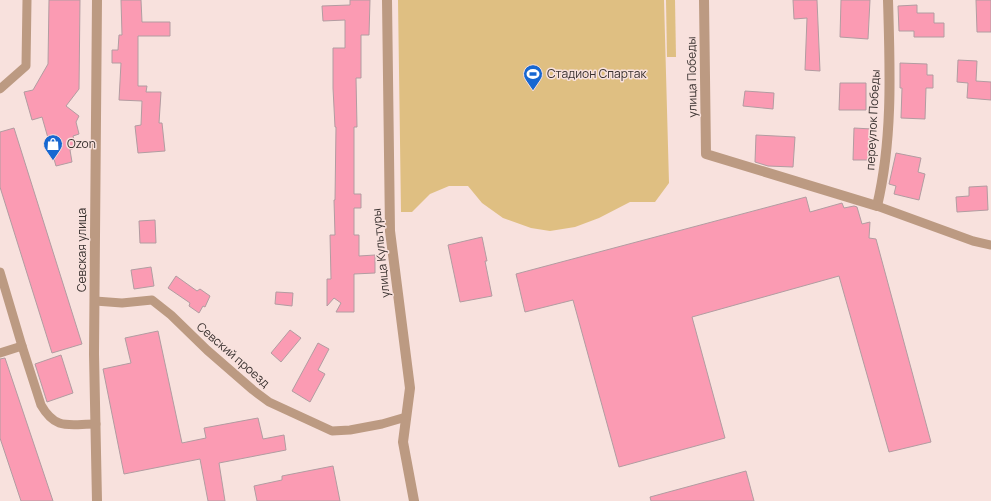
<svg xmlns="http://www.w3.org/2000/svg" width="991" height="501" font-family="Manrope,sans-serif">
	<rect width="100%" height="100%" fill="#f8e1dd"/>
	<g fill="#dfbf82">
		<path d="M398,0H664L669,183L655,202H630L599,218L575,227L550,231L531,228L503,218L482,203L468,186H449L430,194L412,212H401Z"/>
		<path d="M666,0H675L676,57H667Z"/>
	</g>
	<g fill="#fb9bb3" stroke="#b29ca1">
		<path d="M49,0H80L79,89L66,106L79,116L76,122L79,134L73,136L76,147L70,150L72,162L56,166L42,117L32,120L24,92L33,90L48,64Z"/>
		<path d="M121,0H141L142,22H170V36H138V86H147L146,92H161L159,123H162L165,151L138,153L135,126L141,125L142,101L119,100L121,63H112V50H118L119,35H122Z"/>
		<path d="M350,0H370L369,35H361V78H356L357,127H354V194H361V208H354V235H359V256L375,255V273L354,274V312H336L341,303L334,298L327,306V279H331L330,235H335L334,200H335L336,127H335L333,88V48H345V20L323,21L322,6L350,5Z"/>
		<path d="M793,0H817L820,71L805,70L807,18L794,19Z"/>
		<path d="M841,0H870L868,39L840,37Z"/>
		<path d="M976,0H991V32H977Z"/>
		<path d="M917,5V13H934V23H944V37H914V31H899L898,6Z"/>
		<path d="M958,60L977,61L976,81L991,82V100L967,98L968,83L957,82Z"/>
		<path d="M900,63L927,64V75H933V88H926L925,119L901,118L902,88H900Z"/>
		<path d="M840,83H866V110H839Z"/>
		<path d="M745,91L774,93L773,109L743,106Z"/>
		<path d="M14,128L82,344L52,353L0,187V132Z"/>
		<path d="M854,128L872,129L871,160H853Z"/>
		<path d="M756,135L795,137L793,167L768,166L755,162Z"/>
		<path d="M896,153L921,158L918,172L925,174L919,200L894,194L896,186L889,184Z"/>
		<path d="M987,186L988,210L957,212L956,197L969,196V187Z"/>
		<path d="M806,197L810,212L842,203L844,208L854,206L857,207L862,224L870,222L869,238L876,239L931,442L889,452L839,276L692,317L725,438L619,467L573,300L525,312L516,274Z"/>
		<path d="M155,220L156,243H140L139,221Z"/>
		<path d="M482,237L487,261H485L492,296L460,302L448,245Z"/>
		<path d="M151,267L154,286L134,289L131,270Z"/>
		<path d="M176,276L197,291L200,289L210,296L205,307L203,306L199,313L189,306L190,303L168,288Z"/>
		<path d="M276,292L293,293L292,306L275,304Z"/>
		<path d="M290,330L301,338L281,362L271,353Z"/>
		<path d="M158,331L182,443L206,438L204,428L258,418L263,439L284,435L286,450L219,463L225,501H208L200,459L124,474L103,369L131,363L125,338Z"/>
		<path d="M318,343L329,349L318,370L325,374L310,402L292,391Z"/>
		<path d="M61,355L73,393L47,402L35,364Z"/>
		<path d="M5,358L53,501H21L0,438V359Z"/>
		<path d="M333,466L340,501H257L254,486L282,480V476Z"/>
		<path d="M746,471L754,501H651L650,497Z"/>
	</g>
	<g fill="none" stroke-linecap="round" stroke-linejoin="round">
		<g stroke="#bc9a82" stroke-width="9">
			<path d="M0,89L26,66L27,0"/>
			<path d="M877,206L973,241L991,245"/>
			<path d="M0,272L22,346"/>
			<path d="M95,301L122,303L152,300L171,315L207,350L253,390L269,402L332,431L350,430L382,424L406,417"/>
			<path d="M0,353L22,346L41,405C56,431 69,424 96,424"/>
		</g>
		<g stroke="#bc9a82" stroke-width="10">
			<path d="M97,0L94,354L97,501"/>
			<path d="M387,0L390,231L410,388L403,442L414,501"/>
			<path d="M704,0L706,154L877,206C893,139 890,68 888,0"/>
		</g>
	</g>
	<defs>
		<g id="stadium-pin" transform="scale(1)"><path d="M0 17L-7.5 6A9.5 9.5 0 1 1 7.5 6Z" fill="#1767d1" stroke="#f8e1dd"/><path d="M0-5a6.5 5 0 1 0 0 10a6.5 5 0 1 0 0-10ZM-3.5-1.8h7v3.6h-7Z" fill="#fff"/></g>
		<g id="shop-pin" transform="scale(1)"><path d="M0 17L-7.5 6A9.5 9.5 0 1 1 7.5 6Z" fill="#1767d1" stroke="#f8e1dd"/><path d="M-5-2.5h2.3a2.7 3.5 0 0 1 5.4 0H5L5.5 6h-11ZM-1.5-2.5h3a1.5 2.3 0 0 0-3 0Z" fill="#fff"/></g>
	</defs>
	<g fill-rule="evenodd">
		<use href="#stadium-pin" x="533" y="74"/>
		<use href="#shop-pin" x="53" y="144"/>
	</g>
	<g text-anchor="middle" stroke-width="3" stroke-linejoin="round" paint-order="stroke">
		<g font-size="12" fill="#39312f" stroke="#f8e1dd" text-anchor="start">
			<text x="547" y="78">Стадион Спартак</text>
			<text x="67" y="148">Ozon</text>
		</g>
		<g font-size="12" fill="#39312f" stroke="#f8e1dd">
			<text transform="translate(692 77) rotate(-91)" y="4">улица Победы</text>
			<text transform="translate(873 120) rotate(-87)" y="4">переулок Победы</text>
			<text transform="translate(82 250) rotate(-90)" y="4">Севская улица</text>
			<text transform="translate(381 253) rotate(-96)" y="4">улица Культуры</text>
			<text transform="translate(233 355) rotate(41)" y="4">Севский проезд</text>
		</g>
	</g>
</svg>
